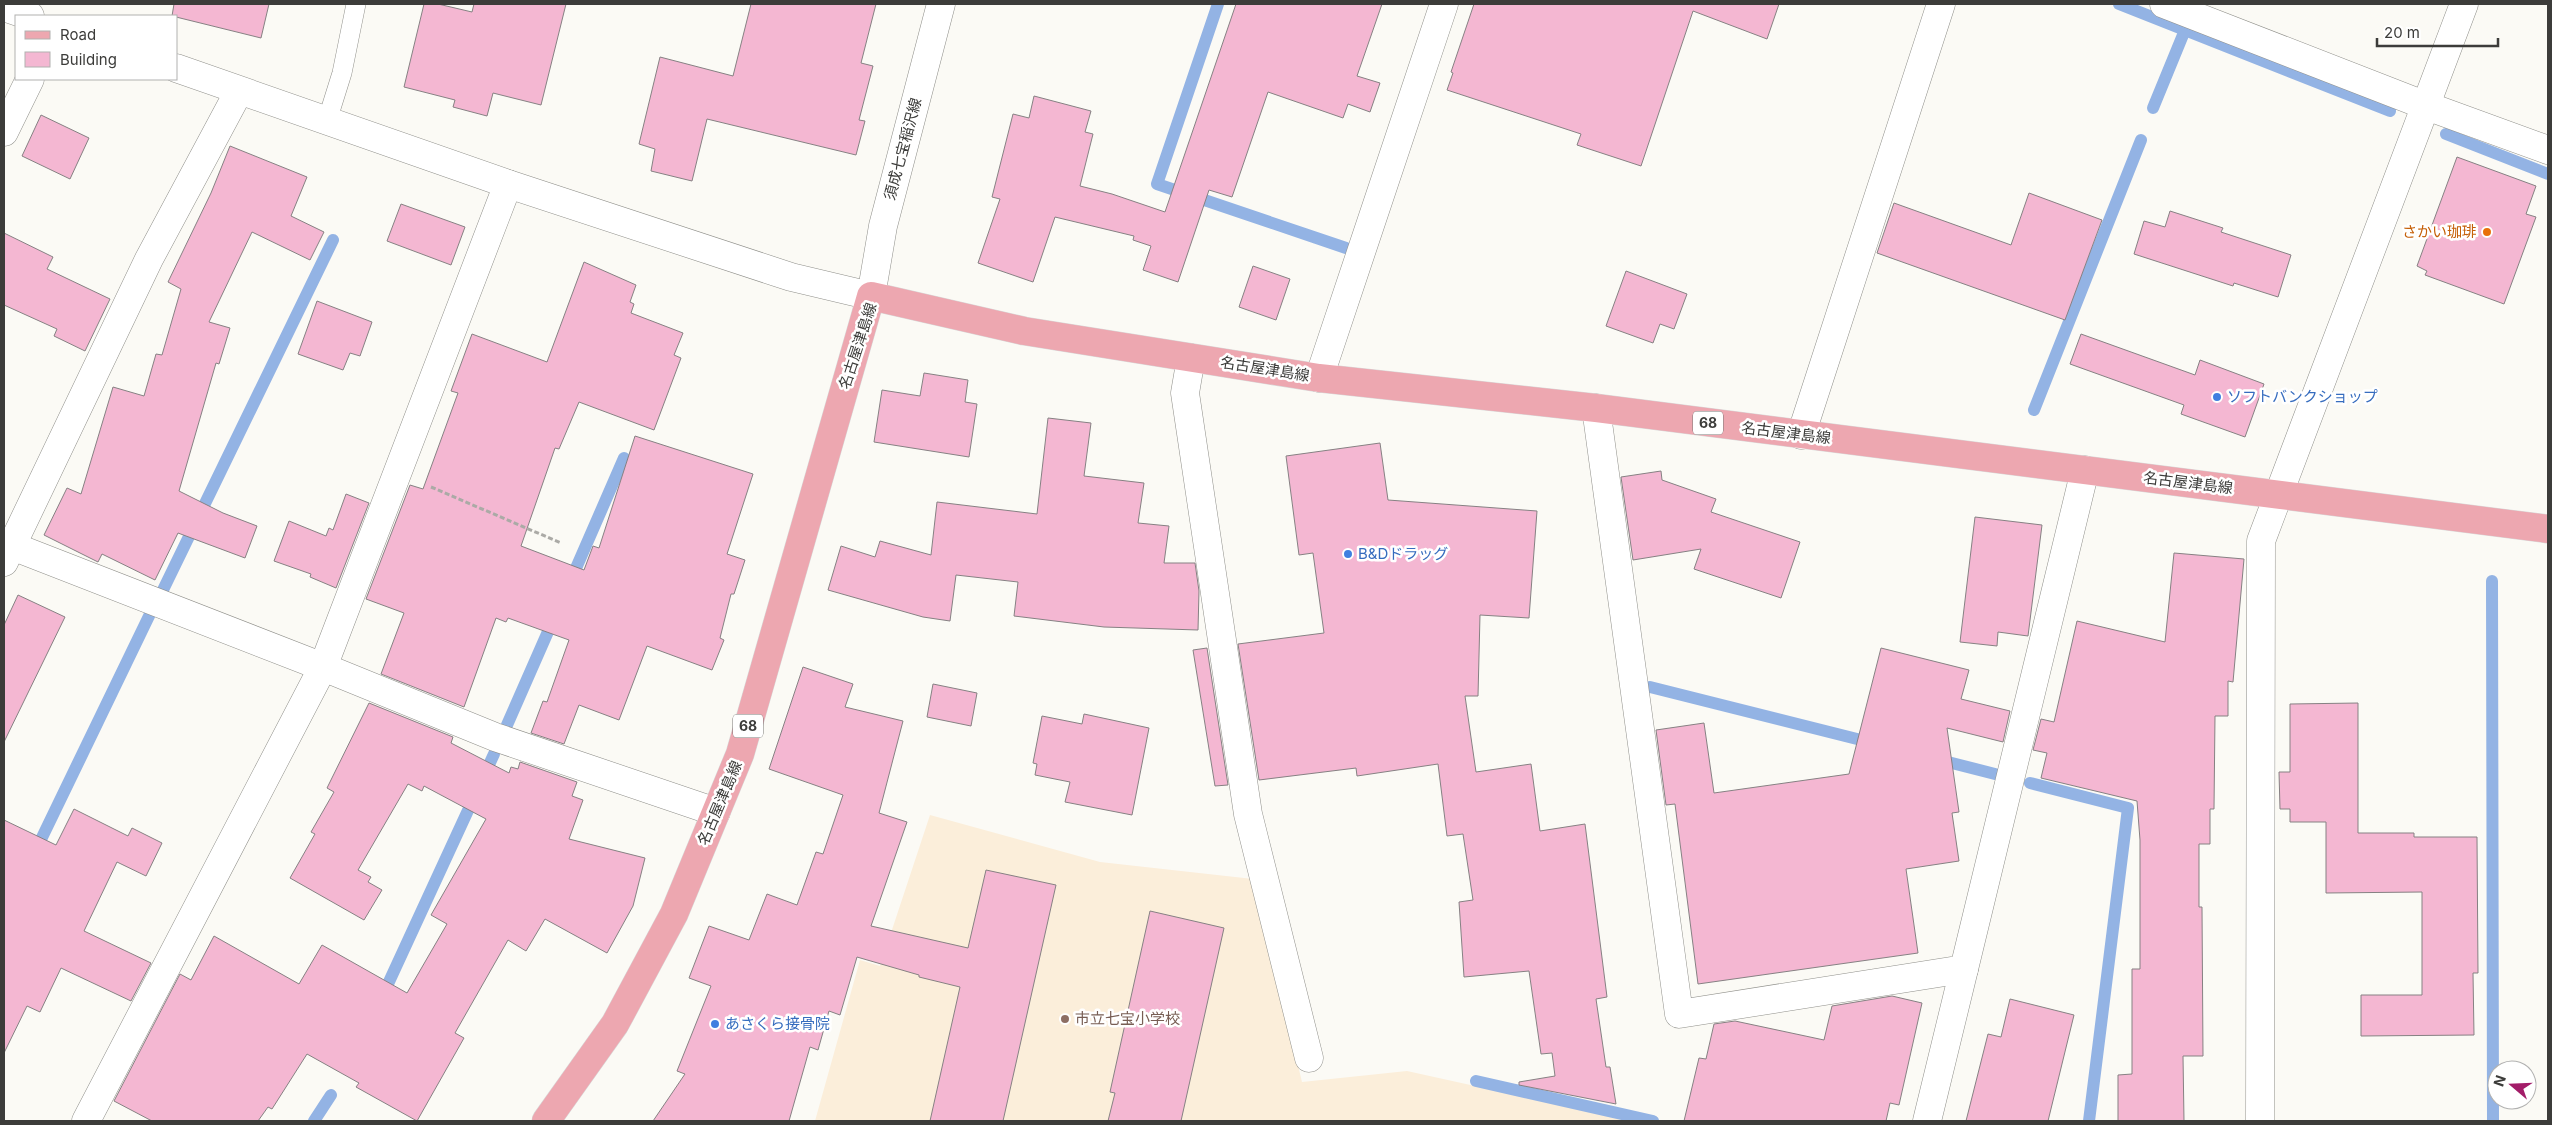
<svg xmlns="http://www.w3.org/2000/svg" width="2552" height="1125" font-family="Inter,'Noto Sans JP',sans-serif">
	<rect width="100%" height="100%" fill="#fbfaf5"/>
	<path fill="#fbeeda" d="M930,815L1100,862L1253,879L1302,1082L1407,1071L1633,1121H815L860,960L880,966Z"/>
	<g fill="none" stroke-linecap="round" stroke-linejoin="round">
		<g stroke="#93b3e4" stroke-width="12">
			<path d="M1218,4L1157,184L1346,248"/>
			<path d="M2119,4L2390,111"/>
			<path d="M2153,108L2185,30"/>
			<path d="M2446,134L2548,174"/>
			<path d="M2034,410L2141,140"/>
			<path d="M2492,581L2493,1121"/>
			<path d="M570,582L624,458"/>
			<path d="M163,590L333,240"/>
			<path d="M1650,687L1873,743"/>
			<path d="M507,725L554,618"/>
			<path d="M1936,759L1995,774"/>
			<path d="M2030,783L2128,808L2089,1121"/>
			<path d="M35,852L150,614"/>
			<path d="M382,997L494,754"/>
			<path d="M1476,1081L1653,1121"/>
			<path d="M314,1121L331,1095"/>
		</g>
	</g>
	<g fill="#f4b7d2" stroke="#868183">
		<path d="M174,4H269L261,38L172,16Z"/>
		<path d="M424,4H438L472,12L474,4H566L541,105L493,93L487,116L453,107L455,100L404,87Z"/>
		<path d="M751,4H876L861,63L873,66L859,120L865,121L856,155L707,119L692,181L651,171L655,149L639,144L660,57L733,76Z"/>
		<path d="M1236,4H1382L1357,76L1380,83L1370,112L1348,104L1343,118L1268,92L1232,197L1209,190L1178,282L1143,270L1151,246L1133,240L1134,236L1055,217L1033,282L978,263L1000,199L992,197L1013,114L1029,118L1034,96L1091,111L1085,132L1093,134L1080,186L1112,194L1165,212Z"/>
		<path d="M1474,4H1779L1767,39L1693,11L1641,166L1577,145L1581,134L1447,90L1453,73L1451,72Z"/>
		<path d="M41,115L89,138L70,179L22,156Z"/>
		<path d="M230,146L307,177L291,216L324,232L310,260L252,232L209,322L230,328L219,364L216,363L179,491L223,513L257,526L245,558L178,533L155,580L102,554L98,562L44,535L67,488L81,494L113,387L144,396L156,354L162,355L181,289L168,282L211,193Z"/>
		<path d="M2457,157L2536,186L2526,214L2536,217L2504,304L2425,275L2427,271L2417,266Z"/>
		<path d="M2029,193L2102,220L2065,320L1877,253L1894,203L2011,245Z"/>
		<path d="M401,204L465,227L451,265L387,241Z"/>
		<path d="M2170,211L2223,228L2221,232L2291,255L2278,297L2234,283L2233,286L2134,254L2144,221L2165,227Z"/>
		<path d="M4,233L53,257L47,269L110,299L85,351L54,336L57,329L4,305Z"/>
		<path d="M584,262L636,285L630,302L634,304L631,313L683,333L674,355L681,358L654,430L579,402L559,449L555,448L521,546L584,570L593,546L599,548L635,436L753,474L727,554L745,560L734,594H731L720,638L724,640L712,670L647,646L619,720L579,705L564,744L531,733L543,701L547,702L569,640L508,618L506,622L496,618L464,707L381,674L404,613L366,599L410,485L423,489L458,393L451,391L472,334L547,362Z"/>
		<path d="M1253,266L1290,279L1276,320L1239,307Z"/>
		<path d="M1626,271L1687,294L1674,329L1660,324L1653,343L1606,326Z"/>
		<path d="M317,301L372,322L360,356L350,353L343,370L298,354Z"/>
		<path d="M2081,334L2195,375L2200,360L2264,384L2245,437L2181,414L2184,405L2070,364Z"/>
		<path d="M924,373L968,380L965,402L977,404L969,457L874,442L882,390L920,396Z"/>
		<path d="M1048,418L1091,423L1084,476L1144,483L1138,523L1169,526L1164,563H1195L1199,591L1198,630L1104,627L1014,616L1018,582L956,575L950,621L923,617L828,590L841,546L875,557L880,541L931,555L937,502L1037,514Z"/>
		<path d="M1380,443L1388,500L1537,511L1529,618L1480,615L1478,696H1465L1476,772L1531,764L1540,831L1585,824L1607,997L1596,999L1606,1067H1610L1616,1104L1519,1085V1082L1555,1076L1552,1053L1541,1054L1529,971L1464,977L1459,902L1473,900L1463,834L1447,836L1438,764L1357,776L1356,768L1259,780L1238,644L1324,633L1313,553L1299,555L1286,456Z"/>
		<path d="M1661,471L1662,480L1716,499L1711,512L1800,542L1781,598L1694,569L1701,549L1633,560L1621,477Z"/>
		<path d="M346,494L369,503L336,588L310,577L311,574L274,561L289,521L326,536L329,528L333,530Z"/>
		<path d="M1975,517L2042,525L2028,636L1998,632L1997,646L1960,642Z"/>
		<path d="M2174,553L2244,559L2233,682L2228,681V716H2215L2214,809H2210V844H2199V907H2202L2203,1056H2183L2184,1121H2118V1075L2132,1074V969H2140V840L2137,801L2041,778L2047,753L2033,750L2041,719L2054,722L2077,621L2165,642Z"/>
		<path d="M18,595L65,617L4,742V625Z"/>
		<path d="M1207,648L1228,785L1215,786L1193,650Z"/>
		<path d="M1881,648L1969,670L1961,699L2010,711L2003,742L1947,728L1959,812L1952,813L1959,861L1906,869L1918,953L1698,984L1675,804L1666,805L1656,730L1704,723L1714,793L1849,774Z"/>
		<path d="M803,667L853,684L845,707L903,721L879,813L907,822L871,926L968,948L986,870L1056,885L1003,1121H930L960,987L919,977V975L857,957L840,1015L829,1011L818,1050L810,1047L789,1121H653L685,1074L677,1071L711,986L689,978L709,926L749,940L767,894L797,905L816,852L823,854L843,795L769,769Z"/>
		<path d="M933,684L977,693L971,726L927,717Z"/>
		<path d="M369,703L453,737L451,743L509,773L511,767L518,769L520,762L577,782L572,796L583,800L569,839L645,858L633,906L607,953L545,919L526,951L508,940L455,1033L464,1038L417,1121L356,1087L359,1083L307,1054L272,1109L268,1107L258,1121H152L114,1101L180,974L191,980L214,936L299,984L322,945L407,993L447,924L431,915L486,819L424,786L422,791L408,784L358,870L371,877L368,882L382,890L364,920L290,878L315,834L311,832L334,792L327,788Z"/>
		<path d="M2358,703V833H2414V837H2477L2478,973H2473L2474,1035L2361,1036V995H2422V892L2326,893V822H2290V809H2280L2279,772H2290V704Z"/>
		<path d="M1084,714L1149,728L1132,815L1065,802L1070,782L1035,775L1037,764L1033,763L1042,716L1082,724Z"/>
		<path d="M74,809L128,836L132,828L162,843L146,876L117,862L84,931L151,963L131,1001L61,968L40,1012L27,1006L4,1053V820L56,845Z"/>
		<path d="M1150,911L1224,928L1181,1121H1108L1115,1093L1110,1092Z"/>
		<path d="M1892,996L1922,1003L1899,1105L1890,1103L1886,1121H1684L1699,1058L1706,1059L1714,1024L1735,1021L1824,1040L1832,1006Z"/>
		<path d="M2010,999L2074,1015L2048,1121H1966L1988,1034L2001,1037Z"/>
	</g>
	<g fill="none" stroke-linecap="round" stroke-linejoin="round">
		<g stroke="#90908b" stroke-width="20">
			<path id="service" d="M327,121L342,73L356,4"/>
		</g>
		<g stroke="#90908b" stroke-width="29">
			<g id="minor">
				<path d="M2164,4L2424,105L2548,150"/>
				<path d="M4,132L30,79"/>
				<path d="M1191,358L1185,393L1248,814L1309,1058"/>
				<path d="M1319,378L1444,4"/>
				<path d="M1596,408L1679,1014L1964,969L2085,470"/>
				<path d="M1801,435L1941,4"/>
				<path d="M12,546L323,667L495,737L716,812"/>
				<path d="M4,562L149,259L239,91"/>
				<path d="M86,1121L323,667L508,184"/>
				<path d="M1927,1121L1964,969"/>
				<path d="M2260,1121L2261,541L2464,4"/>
			</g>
		</g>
		<g stroke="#90908b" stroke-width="29">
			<g id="tertiary">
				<path d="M4,7L30,16"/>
				<path d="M176,68L508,184L791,277L871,296"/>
			</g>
		</g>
		<g stroke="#90908b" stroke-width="29">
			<path id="secondary" d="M871,296L883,226L941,4"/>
		</g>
		<g stroke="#d8d8d8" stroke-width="29">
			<path id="primary" d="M546,1121L615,1024L674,914L740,754L871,296L1024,331L1319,378L1596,408L2548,529"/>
		</g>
		<path stroke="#abaaa6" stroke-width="3" stroke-dasharray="5 2.5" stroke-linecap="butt" d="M431,487L561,543"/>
		<use href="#service" stroke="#fff" stroke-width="19"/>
		<use href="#minor" stroke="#fff" stroke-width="28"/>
		<use href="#tertiary" stroke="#fff" stroke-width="28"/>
		<use href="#secondary" stroke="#fff" stroke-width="28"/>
		<use href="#primary" stroke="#eda7b0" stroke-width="28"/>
	</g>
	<circle fill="#e8710a" stroke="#fff" stroke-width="2" cx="2487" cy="232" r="5"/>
	<g fill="#3f7fe0" stroke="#fff" stroke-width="2">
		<circle cx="2217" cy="397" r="5"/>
		<circle cx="1348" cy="554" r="5"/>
		<circle cx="715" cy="1024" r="5"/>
	</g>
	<circle fill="#8d6e63" stroke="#fff" stroke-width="2" cx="1065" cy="1019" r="5"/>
	<g text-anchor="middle" stroke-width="5" stroke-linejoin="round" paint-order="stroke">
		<g fill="#fff" stroke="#767675" stroke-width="1">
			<rect x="1693" y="411.5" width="30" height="23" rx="4"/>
			<rect x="733" y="714.5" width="30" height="23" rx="4"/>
		</g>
		<g font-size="14" font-weight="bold" fill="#3c3c3a">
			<text x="1708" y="428">68</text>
			<text x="748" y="731">68</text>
		</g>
		<g font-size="15" fill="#3c3c3a" stroke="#fff">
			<text transform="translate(903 149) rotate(-75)" y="5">須成七宝稲沢線</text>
			<text transform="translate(858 346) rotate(-72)" y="5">名古屋津島線</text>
			<text transform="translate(1265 369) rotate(9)" y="5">名古屋津島線</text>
			<text transform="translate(1786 433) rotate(7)" y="5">名古屋津島線</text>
			<text transform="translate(2188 483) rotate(7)" y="5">名古屋津島線</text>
			<text transform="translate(720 803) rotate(-67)" y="5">名古屋津島線</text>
		</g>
		<g font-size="15" fill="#c56008" stroke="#fff" text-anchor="end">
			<text x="2477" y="237">さかい珈琲</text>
		</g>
		<g font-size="15" fill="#366cbe" stroke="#fff" text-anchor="start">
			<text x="2227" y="402">ソフトバンクショップ</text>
			<text x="1358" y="559">B&amp;Dドラッグ</text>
			<text x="725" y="1029">あさくら接骨院</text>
		</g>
		<g font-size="15" fill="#785e54" stroke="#fff" text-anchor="start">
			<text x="1075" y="1024">市立七宝小学校</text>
		</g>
	</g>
	<rect width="2552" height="1125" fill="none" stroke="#3c3c3a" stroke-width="10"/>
	<rect x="15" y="15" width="162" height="65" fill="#ffffff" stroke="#b1b1b0"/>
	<rect x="25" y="31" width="25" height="8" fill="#eda7b0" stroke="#b1b1b0"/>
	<text x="60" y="40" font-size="15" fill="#3c3c3a">Road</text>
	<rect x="25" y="52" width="25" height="15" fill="#f4b7d2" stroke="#b1b1b0"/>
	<text x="60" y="65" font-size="15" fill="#3c3c3a">Building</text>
	<g transform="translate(2512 1085) rotate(289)"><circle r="24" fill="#ffffff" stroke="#b1b1b0"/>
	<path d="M0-4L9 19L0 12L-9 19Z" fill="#a31d69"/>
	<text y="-8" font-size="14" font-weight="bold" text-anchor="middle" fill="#3c3c3a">N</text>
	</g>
	<path d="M2377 38v8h121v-8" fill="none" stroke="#3c3c3a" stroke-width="2.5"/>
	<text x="2384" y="38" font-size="15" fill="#3c3c3a" stroke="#ffffff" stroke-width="4" paint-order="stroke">20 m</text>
</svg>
